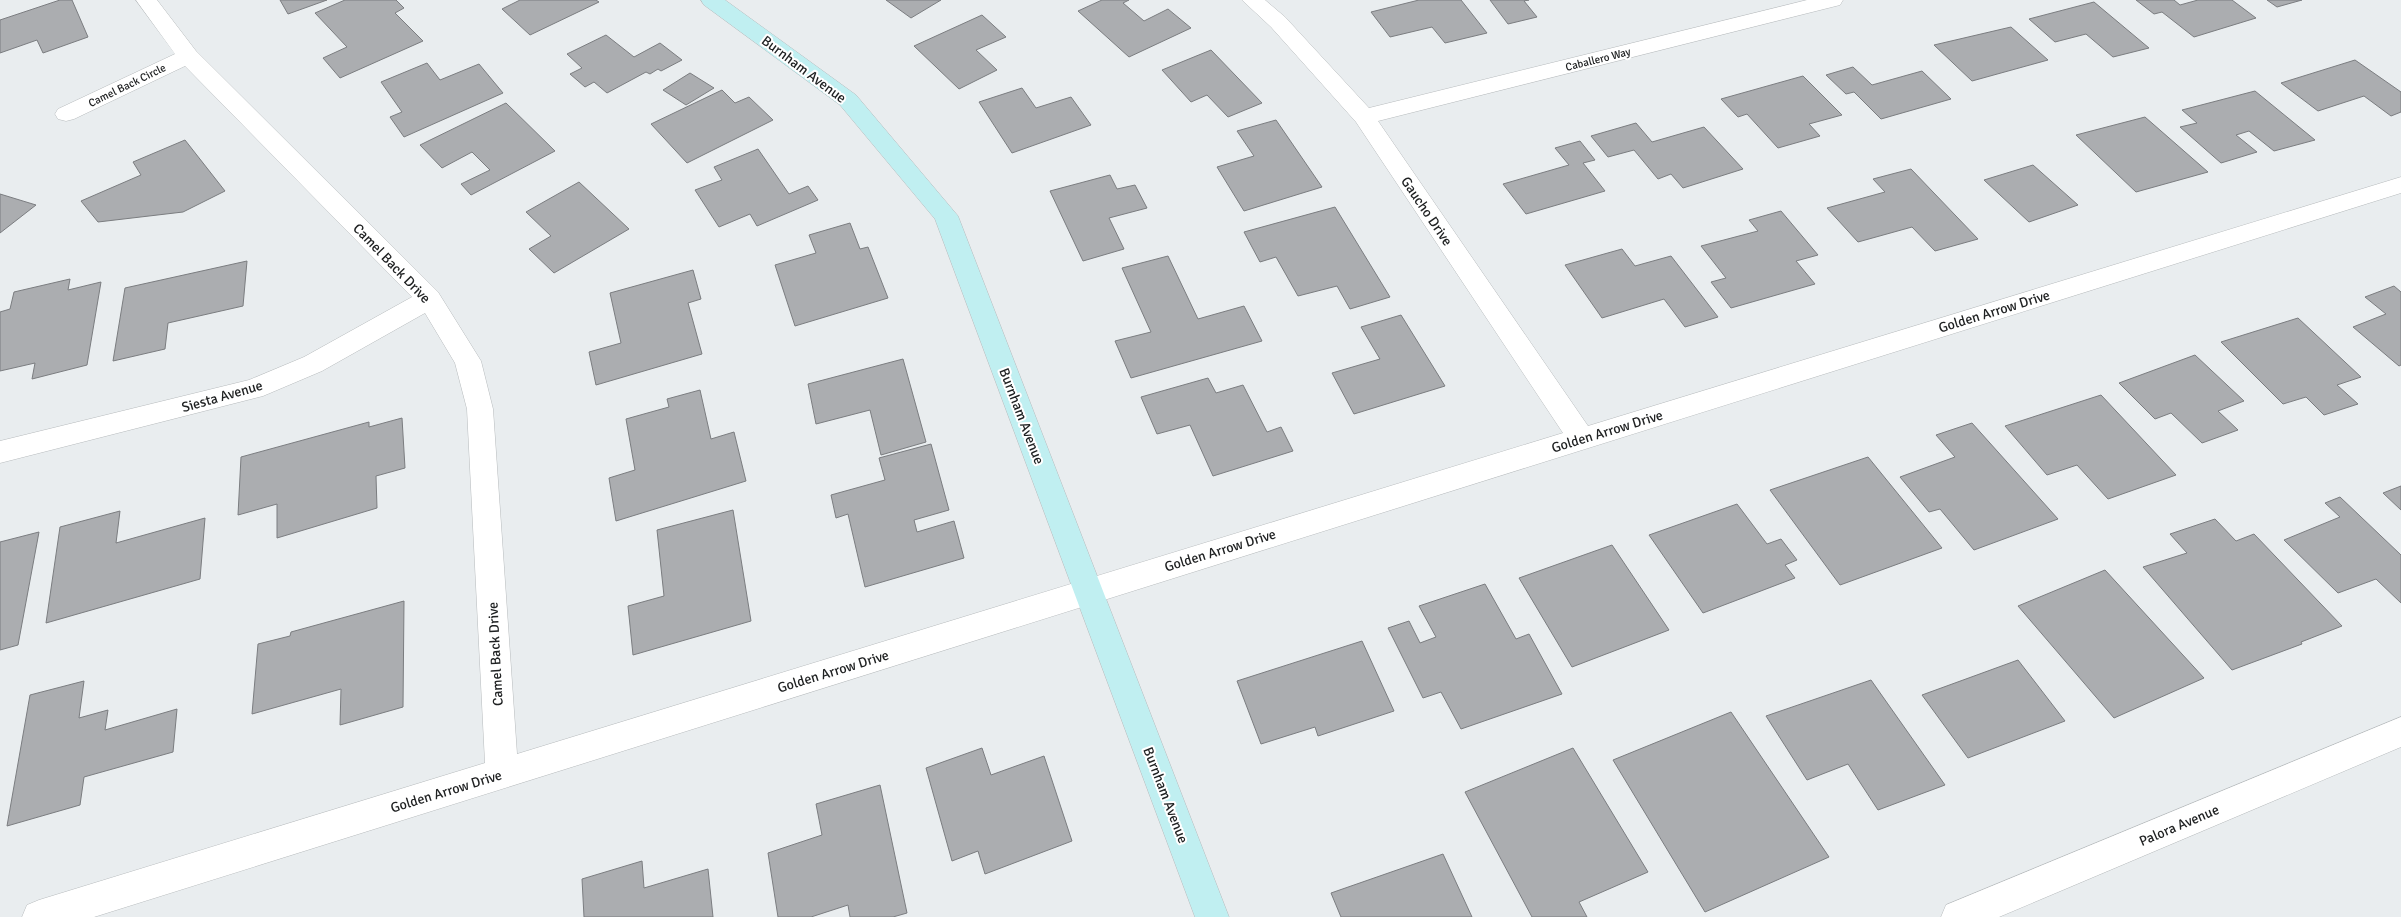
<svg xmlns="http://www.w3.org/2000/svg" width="2401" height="917" font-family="Signika,sans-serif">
	<rect width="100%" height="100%" fill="#e9edef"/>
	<g fill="#abadb0" stroke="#7b7d80">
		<path d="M60,0H72L88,37L43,53L37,40L0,53V20Z"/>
		<path d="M280,0H327L288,14Z"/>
		<path d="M345,0H396L404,8L395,13L423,41L340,78L323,58L347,47L315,13Z"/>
		<path d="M520,0H596L599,2L530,35L502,9Z"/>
		<path d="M886,0H941L911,18Z"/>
		<path d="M1102,0H1129L1123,3L1144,21L1168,9L1191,28L1129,57L1078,11Z"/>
		<path d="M1419,0H1461L1487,33L1445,43L1432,27L1390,37L1371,12Z"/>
		<path d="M1490,0H1529L1524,1L1537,17L1508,24Z"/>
		<path d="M2136,0H2174L2180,5L2198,0H2232L2256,18L2194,37L2162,12L2154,14Z"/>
		<path d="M2267,0H2302L2277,7Z"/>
		<path d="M2094,2L2149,48L2113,57L2086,34L2055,42L2029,19Z"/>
		<path d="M982,15L1006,37L976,50L997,70L959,89L914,46Z"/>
		<path d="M2011,27L2048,60L1972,81L1934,45Z"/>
		<path d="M606,35L634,57L660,43L682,60L661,71L658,69L650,74L646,72L607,93L594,82L585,87L570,74L582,68L567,54Z"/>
		<path d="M1211,50L1262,103L1228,117L1207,95L1191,102L1162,70Z"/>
		<path d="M2355,60L2401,92V112L2391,116L2364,96L2318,111L2281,83Z"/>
		<path d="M427,63L440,80L479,64L503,93L404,137L390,117L402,112L381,82Z"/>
		<path d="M1853,67L1872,85L1922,71L1951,99L1881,119L1854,92L1846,94L1826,75Z"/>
		<path d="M690,73L714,88L686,105L663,90Z"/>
		<path d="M1803,76L1842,115L1809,124L1820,136L1778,148L1747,114L1738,117L1721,99Z"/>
		<path d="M1022,88L1036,108L1071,97L1091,125L1012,153L979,102Z"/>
		<path d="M722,90L735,103L749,97L773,120L687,163L651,124Z"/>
		<path d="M2255,91L2315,140L2274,151L2249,131L2236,135L2257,152L2221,163L2180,127L2197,123L2182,110Z"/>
		<path d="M506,103L555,151L471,195L461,184L490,170L472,152L442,168L420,145Z"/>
		<path d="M2145,117L2208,172L2136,192L2076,135Z"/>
		<path d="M1276,120L1322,187L1244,211L1217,167L1254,156L1237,131Z"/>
		<path d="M1636,123L1652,142L1704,127L1743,169L1683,188L1671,174L1658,179L1634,150L1608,157L1591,136Z"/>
		<path d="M185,140L225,191L183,212L98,222L81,201L141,175L133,162Z"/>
		<path d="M1580,141L1595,160L1583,163L1605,191L1526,214L1503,184L1569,165L1555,148Z"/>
		<path d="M758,149L789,194L808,186L818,200L757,226L750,214L719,227L695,190L722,180L714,167Z"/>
		<path d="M2033,165L2078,205L2029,222L1984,180Z"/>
		<path d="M1911,169L1978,239L1935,251L1912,227L1858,242L1827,208L1885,192L1873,179Z"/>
		<path d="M1110,175L1117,189L1135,185L1147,208L1109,218L1124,249L1083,261L1050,191Z"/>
		<path d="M579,182L629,229L554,273L529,249L551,236L526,212Z"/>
		<path d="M0,194L36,205L0,233Z"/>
		<path d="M1335,207L1390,297L1350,309L1337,286L1298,296L1276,257L1260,262L1244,232Z"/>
		<path d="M1781,211L1818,255L1796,261L1815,284L1731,308L1711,282L1726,278L1701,246L1758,231L1749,220Z"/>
		<path d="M850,223L860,249L868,247L888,298L795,326L775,265L816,253L809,235Z"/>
		<path d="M1622,249L1635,266L1671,256L1718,317L1685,327L1664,299L1602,318L1565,265Z"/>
		<path d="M1168,256L1198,319L1244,306L1262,341L1131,378L1115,341L1151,332L1122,268Z"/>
		<path d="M247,261L243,306L168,323L165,349L113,361L125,288Z"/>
		<path d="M693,270L701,299L688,303L702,354L596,385L589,352L621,343L610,293Z"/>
		<path d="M70,279L68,290L101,282L87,365L32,379L35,363L0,371V312L10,309L14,292Z"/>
		<path d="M2394,286L2401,292V365L2399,366L2353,327L2386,314L2365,297Z"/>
		<path d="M1401,315L1445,386L1354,414L1332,373L1380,359L1361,327Z"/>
		<path d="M2298,318L2361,377L2337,385L2358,404L2324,415L2306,397L2283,404L2221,342Z"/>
		<path d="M2195,355L2244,401L2218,411L2238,430L2202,443L2171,413L2155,419L2119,383Z"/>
		<path d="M903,359L926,442L881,455L870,410L816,424L808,384Z"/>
		<path d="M1208,378L1216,393L1243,385L1267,432L1281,427L1293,451L1213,476L1190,425L1157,434L1141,397Z"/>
		<path d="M700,390L711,439L734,432L746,481L616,521L609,478L635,470L626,419L669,407L667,399Z"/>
		<path d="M2101,395L2176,475L2108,499L2077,465L2047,475L2005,426Z"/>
		<path d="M402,418L405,468L376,476L377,508L277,538V504L238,515L241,457L369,422V427Z"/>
		<path d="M1972,423L2058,519L1974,550L1940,509L1929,512L1900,477L1955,457L1936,435Z"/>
		<path d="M931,444L949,510L914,520L917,532L954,521L964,558L865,587L848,514L836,518L831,495L885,480L879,458Z"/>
		<path d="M1868,457L1942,548L1840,585L1770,490Z"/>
		<path d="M2401,486V510L2383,493Z"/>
		<path d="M2340,497L2401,555V603L2376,579L2338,593L2284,540L2340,517L2325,503Z"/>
		<path d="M1737,504L1767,544L1781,539L1797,560L1785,565L1795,578L1703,613L1649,535Z"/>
		<path d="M733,510L751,621L633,655L628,606L664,596L657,530Z"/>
		<path d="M120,511L116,543L205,518L200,579L46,623L60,527Z"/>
		<path d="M2215,519L2236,541L2254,534L2342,626L2301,642L2302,644L2232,670L2143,567L2187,553L2170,534Z"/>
		<path d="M39,532L18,645L0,650V542Z"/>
		<path d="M1612,545L1669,630L1572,667L1519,578Z"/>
		<path d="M2105,570L2204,678L2114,718L2018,606Z"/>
		<path d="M1485,584L1516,639L1529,634L1562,694L1461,729L1441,692L1423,698L1388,628L1409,621L1420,643L1436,637L1419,606Z"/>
		<path d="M404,601L403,707L340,725L341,689L252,714L258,644L290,636L291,632Z"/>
		<path d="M1362,641L1394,711L1318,736L1315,727L1261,744L1237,681Z"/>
		<path d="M2018,660L2065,721L1968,758L1922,695Z"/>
		<path d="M1871,680L1945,785L1878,810L1848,764L1807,780L1766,716Z"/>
		<path d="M84,681L79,718L108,710L105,730L177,709L173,752L84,777L80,805L7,826L30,695Z"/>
		<path d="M1731,712L1829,857L1705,912L1613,760Z"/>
		<path d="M982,748L991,775L1044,756L1072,841L985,874L978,851L952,861L926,768Z"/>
		<path d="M1573,748L1648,872L1579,902L1587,917H1532L1465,792Z"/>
		<path d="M880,785L907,913L893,917H850L848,905L811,917H778L768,853L822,835L816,804Z"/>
		<path d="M1443,854L1472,917H1341L1331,893Z"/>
		<path d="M642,861L644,888L708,869L713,917H584L582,879Z"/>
	</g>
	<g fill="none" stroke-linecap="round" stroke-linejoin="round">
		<g stroke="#b7bbbd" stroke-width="1">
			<g id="street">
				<path d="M136,0H157L196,51L438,292L481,361L493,409L517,754L1563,433L1356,122L1271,27L1242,0H1265L1285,17L1369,108L1807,0H1843L1840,5L1378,121L1588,426L2401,177V193L94,917H22L27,905L39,900L485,763L467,409L455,363L425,313L322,371L263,396L0,463V441L249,380L304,357L412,297L185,66L74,119L66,121L58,119L55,114L58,109L175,54Z"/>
				<path d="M2401,717V747L1999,917H1941L1946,905Z"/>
			</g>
		</g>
		<g stroke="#b7bbbd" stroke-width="1">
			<path id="secondary" d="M701,0H725L856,95L958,216L1229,917H1195L935,219L840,105L704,5Z"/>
		</g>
		<use href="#street" fill="#fff" fill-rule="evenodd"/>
		<use href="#secondary" fill="#c0eff1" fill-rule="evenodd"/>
	</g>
	<g text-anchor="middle" stroke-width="4" stroke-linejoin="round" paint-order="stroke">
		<g font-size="11" fill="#202223" stroke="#fff">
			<text transform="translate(1598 59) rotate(-14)" y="4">Caballero Way</text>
			<text transform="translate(127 85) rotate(-26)" y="4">Camel Back Circle</text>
		</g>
		<g font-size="14" fill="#202223" stroke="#fff">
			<text transform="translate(804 69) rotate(37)" y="5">Burnham Avenue</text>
			<text transform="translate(1427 211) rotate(56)" y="5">Gaucho Drive</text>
			<text transform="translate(392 263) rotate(46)" y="5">Camel Back Drive</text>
			<text transform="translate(1994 311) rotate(-17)" y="5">Golden Arrow Drive</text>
			<text transform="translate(222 396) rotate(-16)" y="5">Siesta Avenue</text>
			<text transform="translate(1022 416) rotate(69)" y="5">Burnham Avenue</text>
			<text transform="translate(1607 431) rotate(-17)" y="5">Golden Arrow Drive</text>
			<text transform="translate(1220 550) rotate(-17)" y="5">Golden Arrow Drive</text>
			<text transform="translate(495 654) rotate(-93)" y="5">Camel Back Drive</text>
			<text transform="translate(833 671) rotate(-17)" y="5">Golden Arrow Drive</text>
			<text transform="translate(446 791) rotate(-17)" y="5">Golden Arrow Drive</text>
			<text transform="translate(1166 795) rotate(69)" y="5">Burnham Avenue</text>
			<text transform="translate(2179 825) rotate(-23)" y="5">Palora Avenue</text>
		</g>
	</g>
</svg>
